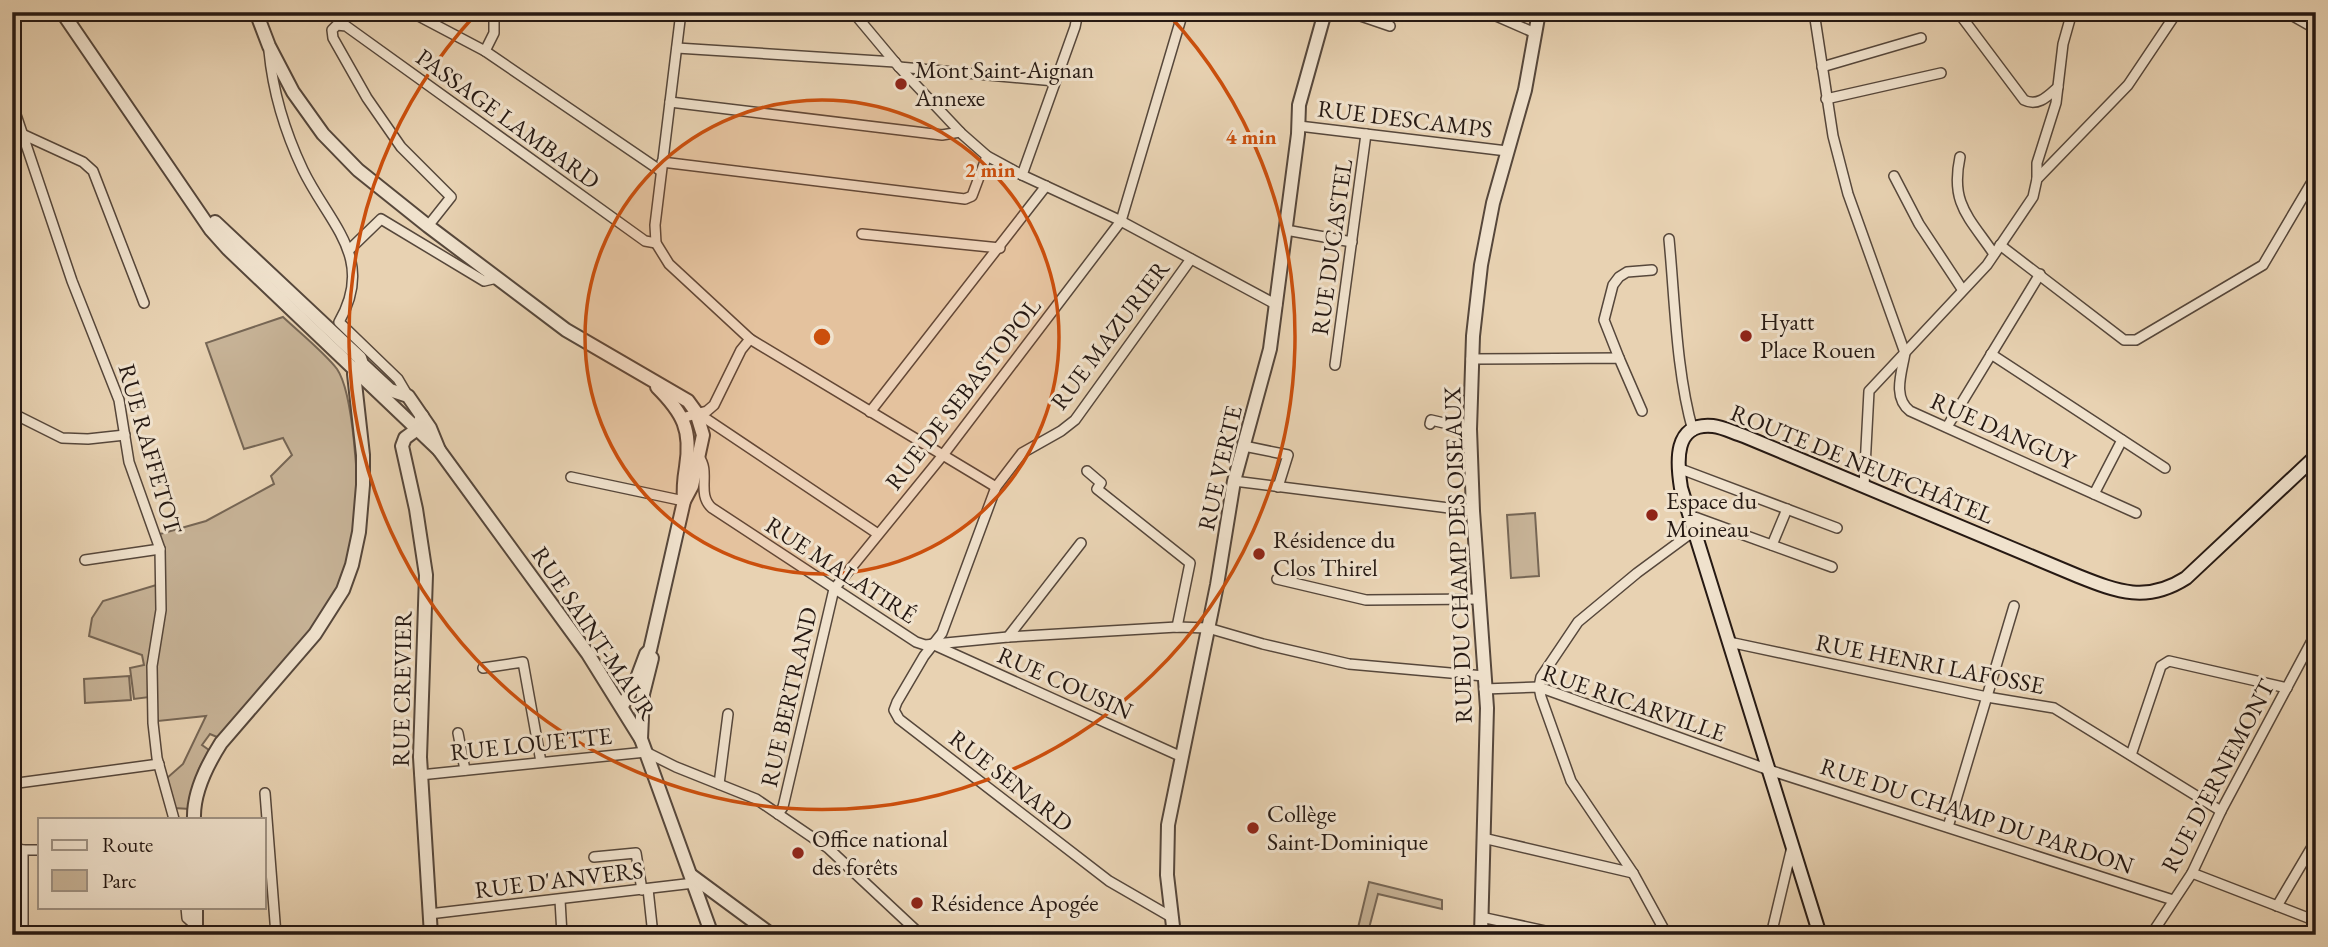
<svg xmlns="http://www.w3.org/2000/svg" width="2328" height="947" font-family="'EB Garamond',serif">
	<rect width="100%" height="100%" fill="#e8d2b2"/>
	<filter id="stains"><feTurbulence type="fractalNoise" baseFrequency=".00286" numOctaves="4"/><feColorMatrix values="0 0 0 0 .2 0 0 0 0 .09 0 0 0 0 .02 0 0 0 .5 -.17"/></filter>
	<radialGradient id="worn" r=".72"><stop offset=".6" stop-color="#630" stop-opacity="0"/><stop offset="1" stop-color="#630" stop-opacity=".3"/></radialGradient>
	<g fill="#c7b397" stroke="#766655" stroke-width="2">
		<path d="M283,317C299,332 325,353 337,369C348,385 352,422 354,442C359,484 358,550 338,589C311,642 264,686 225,730L217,737L210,734L202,745L209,750L199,769L190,809L174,808L167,778L183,764L206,716L158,721L149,697L134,699L130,668L144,665L142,655L89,636L92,618L103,601L163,583L160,534L206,521L274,484L271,476L292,455L283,438L244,449L206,343Z"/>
		<path d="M1535,513L1539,576L1511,578L1507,515Z"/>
		<path d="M129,676L131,700L85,703L84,679Z"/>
		<path d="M1369,882L1442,900V909L1378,894L1368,932L1379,935L1357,932Z"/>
	</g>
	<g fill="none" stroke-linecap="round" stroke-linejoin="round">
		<g stroke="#56473b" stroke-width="12">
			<g id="minor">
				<path d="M411,12L485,51"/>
				<path d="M494,12V33L485,51L661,171"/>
				<path d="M681,12L655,225L656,243L669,264L750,339L996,487"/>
				<path d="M853,12L899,67L962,134L987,156L1022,175L1117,219L1277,305"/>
				<path d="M1349,12L1390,26"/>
				<path d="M1487,12L1535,33"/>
				<path d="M1814,12L1833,136L1848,194L1905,353C1902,372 1892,397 1910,411L2136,513"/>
				<path d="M1958,12L2024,100C2038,107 2048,96 2058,87"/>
				<path d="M2286,12L2316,29"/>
				<path d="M12,15V29"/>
				<path d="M677,48L895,62"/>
				<path d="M269,51C273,93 285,132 303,170C329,224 376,258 339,322L398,379L408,396"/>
				<path d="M899,67L1055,81"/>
				<path d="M1822,67L1921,38"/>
				<path d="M1826,99L1941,73"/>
				<path d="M670,102L942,135L960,132"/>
				<path d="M12,103L72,281L119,400L129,462L160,549L161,610L152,666L153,723L157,758L174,819"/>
				<path d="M1299,126L1507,151"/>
				<path d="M22,134L83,162L93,171L144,303"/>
				<path d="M1960,157C1950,204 1969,217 1994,254"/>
				<path d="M662,162L965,199L972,196L987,156"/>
				<path d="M1022,175L1075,27L1078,12"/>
				<path d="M1894,176L1919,224L1962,289"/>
				<path d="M2037,179V163L2056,103L2063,44L2072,12"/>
				<path d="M428,226L451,197L401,147L367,98L333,38L332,30L337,25L346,26L645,241L656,243"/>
				<path d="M1286,230L1352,242"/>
				<path d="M862,234L1000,248"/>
				<path d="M1669,239C1675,301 1676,371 1693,431"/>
				<path d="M2000,245L2124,340H2136L2263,265L2316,175"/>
				<path d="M349,250L381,219L484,281L497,278"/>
				<path d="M1991,354L2165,468"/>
				<path d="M1619,358L1604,320L1613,285L1619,277L1627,272L1652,270"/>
				<path d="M1471,359L1619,358L1642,411"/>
				<path d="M1335,365L1366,134"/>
				<path d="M696,412L878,534"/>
				<path d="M870,412L1046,186"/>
				<path d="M12,413L62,438L88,439L125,435"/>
				<path d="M682,418L707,411L714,405L741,350L750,339"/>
				<path d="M1430,424L1431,420L1470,429"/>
				<path d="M1947,427L2040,274"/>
				<path d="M1244,446L1288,455L1278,487"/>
				<path d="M699,457C711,472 696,494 712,508L916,642L925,645L1008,637L1177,627L1208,628L1263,644L1349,664L1484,676"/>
				<path d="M1678,468L1837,528"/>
				<path d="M1087,471L1101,483L1097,489L1190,563L1177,627"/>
				<path d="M571,477L684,501"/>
				<path d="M1234,481L1473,511"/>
				<path d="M1864,486L1869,391L1987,265L2033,197L2037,179L2128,85L2177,12"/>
				<path d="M2094,494L2122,440"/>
				<path d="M1689,515L1832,567"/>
				<path d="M1772,545L1787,509"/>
				<path d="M85,560L160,549"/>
				<path d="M1277,579L1366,600L1480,599"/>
				<path d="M1008,637L1081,543"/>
				<path d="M1729,642L1987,697L2054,708L2221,811"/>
				<path d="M932,644L1182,757"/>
				<path d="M483,668L523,662L541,762"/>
				<path d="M1484,689L1539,687L1769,770L2173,900"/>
				<path d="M458,733L465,770"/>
				<path d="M2131,755L2161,666L2169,661L2287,688"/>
				<path d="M420,775L646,752L676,767L756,799L828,848L921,935"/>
				<path d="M12,781L18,783L159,764"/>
				<path d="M719,784L728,714"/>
				<path d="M265,793L276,935"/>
				<path d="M778,814L783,807L834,589L943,455L1121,221L1183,12"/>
				<path d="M1948,827L2014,606"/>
				<path d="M1483,838L1633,873"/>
				<path d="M12,847L23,850H40"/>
				<path d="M23,850V935"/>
				<path d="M594,857L636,853L642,890"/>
				<path d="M2192,873L2316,921"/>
				<path d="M648,889L653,935"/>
				<path d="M560,900L562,935"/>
				<path d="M2277,906L2316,840"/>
				<path d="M186,907L187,918L196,926"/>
				<path d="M429,914L694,883"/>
				<path d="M1481,917L1564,935"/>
				<path d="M1173,918L1109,881L899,719L894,710L897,702L924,656L942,633L996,487L1022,453L1061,431L1075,420L1191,259"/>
				<path d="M1667,935L1633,873L1571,781L1541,697L1539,687L1541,677L1578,622L1637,573L1694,531"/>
				<path d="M1771,935L1792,847"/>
				<path d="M2151,935L2192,873L2221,811L2316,633"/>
			</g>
		</g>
		<g stroke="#56473b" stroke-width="16">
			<g id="tertiary">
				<path d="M62,12L211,230L228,249L439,450L588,654L641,739L712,935"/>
				<path d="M256,12L269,46L293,92L323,134L358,170L428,226L566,330L688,401L696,412L703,435L692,486L684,501L650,650L646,654L634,686L622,706"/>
				<path d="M215,222L360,358L362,364L390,390L408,396L430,428L439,450"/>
				<path d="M657,387C683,413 692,430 686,467C684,479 683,489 684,501"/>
				<path d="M422,416C416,432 417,429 405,438L402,446L416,509L426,575L420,757L431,935"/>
				<path d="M641,739L643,694L652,658"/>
				<path d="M194,819C193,793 207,765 221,743L315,634L343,590L352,565L359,532L363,485V455L354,374L355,369"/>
				<path d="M692,876L772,935"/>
				<path d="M196,907V935"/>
				<path d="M1174,935L1167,875L1168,825L1217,585L1234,481L1270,349L1298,134L1299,105L1325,12"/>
				<path d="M1481,935L1487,708L1473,511L1470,429L1473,336L1481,265L1493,203L1525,90L1539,12"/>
			</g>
		</g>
		<g stroke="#261913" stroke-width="16">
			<path id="secondary" d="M1820,935L1681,488C1677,463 1673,422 1713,426C1723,427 1734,433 1744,436L2078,576C2118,592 2147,603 2186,578L2316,456"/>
		</g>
		<use href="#minor" stroke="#f0e2cd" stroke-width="9"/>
		<use href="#tertiary" stroke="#f0e2cd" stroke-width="12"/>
		<use href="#secondary" stroke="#f0e2cd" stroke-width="12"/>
	</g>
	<circle cx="822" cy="337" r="237" fill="#cb4f0d" fill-opacity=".12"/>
	<g fill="none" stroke="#cb4f0d" stroke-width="3.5">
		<circle cx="822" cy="337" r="237"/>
		<path d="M1168 14A473 473 0 1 1 476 14"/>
	</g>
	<g fill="#8f2418" stroke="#f0e2cd" stroke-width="2.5">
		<circle cx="901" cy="84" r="7"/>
		<circle cx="1746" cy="336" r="7"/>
		<circle cx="1652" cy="515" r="7"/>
		<circle cx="1259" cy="554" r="7"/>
		<circle cx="1253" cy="828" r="7"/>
		<circle cx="798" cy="853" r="7"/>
		<circle cx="917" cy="903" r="7"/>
	</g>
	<g text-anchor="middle" stroke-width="6" stroke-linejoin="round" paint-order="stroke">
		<g font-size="24" fill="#261913" stroke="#f0e2cd" text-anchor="start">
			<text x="915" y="78">Mont Saint-Aignan<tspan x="915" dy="28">Annexe</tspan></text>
			<text x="1760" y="330">Hyatt<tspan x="1760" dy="28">Place Rouen</tspan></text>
			<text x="1666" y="509">Espace du<tspan x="1666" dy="28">Moineau</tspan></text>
			<text x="1273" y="548">Résidence du<tspan x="1273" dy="28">Clos Thirel</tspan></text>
			<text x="1267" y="822">Collège<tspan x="1267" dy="28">Saint-Dominique</tspan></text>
			<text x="812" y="847">Office national<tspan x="812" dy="28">des forêts</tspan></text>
			<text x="931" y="911">Résidence Apogée</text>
		</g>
		<g font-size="24" fill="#261913" stroke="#f0e2cd">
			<text transform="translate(508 119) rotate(36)" y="8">PASSAGE LAMBARD</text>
			<text transform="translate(1405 119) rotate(7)" y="8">RUE DESCAMPS</text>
			<text transform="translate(1332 247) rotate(-82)" y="8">RUE DUCASTEL</text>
			<text transform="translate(1110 335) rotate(-53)" y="8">RUE MAZURIER</text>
			<text transform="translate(963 394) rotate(-52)" y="8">RUE DE SEBASTOPOL</text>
			<text transform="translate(2003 431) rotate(24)" y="8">RUE DANGUY</text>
			<text transform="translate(150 449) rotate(74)" y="8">RUE RAFFETOT</text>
			<text transform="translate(1862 464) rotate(22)" y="8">ROUTE DE NEUFCHÂTEL</text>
			<text transform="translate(1220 468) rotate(-77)" y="8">RUE VERTE</text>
			<text transform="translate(1458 555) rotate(-92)" y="8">RUE DU CHAMP DES OISEAUX</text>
			<text transform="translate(841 570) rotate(33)" y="8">RUE MALATIRÉ</text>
			<text transform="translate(594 633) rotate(56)" y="8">RUE SAINT-MAUR</text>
			<text transform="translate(1930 664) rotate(11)" y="8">RUE HENRI LAFOSSE</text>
			<text transform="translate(1065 683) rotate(24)" y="8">RUE COUSIN</text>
			<text transform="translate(402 689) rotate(-89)" y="8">RUE CREVIER</text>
			<text transform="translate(789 697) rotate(-77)" y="8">RUE BERTRAND</text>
			<text transform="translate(1634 703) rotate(19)" y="8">RUE RICARVILLE</text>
			<text transform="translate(531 744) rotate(-6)" y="8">RUE LOUETTE</text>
			<text transform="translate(2218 776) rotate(-62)" y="8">RUE D'ERNEMONT</text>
			<text transform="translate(1011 781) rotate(38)" y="8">RUE SENARD</text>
			<text transform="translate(1977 816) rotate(18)" y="8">RUE DU CHAMP DU PARDON</text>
			<text transform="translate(559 880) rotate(-7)" y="8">RUE D'ANVERS</text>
		</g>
	</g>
	<circle cx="822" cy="337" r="10" fill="#cb4f0d" stroke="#f0e2cd" stroke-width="3.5"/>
	<g font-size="21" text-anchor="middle" font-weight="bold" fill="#cb4f0d" stroke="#f0e2cd" stroke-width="6" stroke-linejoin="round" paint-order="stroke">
		<text x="1251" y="144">4 min</text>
		<text x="990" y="177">2 min</text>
	</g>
	<rect width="2328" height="947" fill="none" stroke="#e8d2b2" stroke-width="42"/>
	<rect x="14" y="14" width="2300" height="919" fill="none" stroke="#261913" stroke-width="3.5"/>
	<rect x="21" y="21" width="2286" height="905" fill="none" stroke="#261913" stroke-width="2"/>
	<rect x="38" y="818" width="228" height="91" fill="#f0e2cd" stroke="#9f9283" stroke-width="2"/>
	<rect x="52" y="840" width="35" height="10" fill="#f0e2cd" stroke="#9f9283" stroke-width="2"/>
	<text x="102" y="852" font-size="21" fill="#261913">Route</text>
	<rect x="52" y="870" width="35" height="21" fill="#c7b397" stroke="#9f9283" stroke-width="2"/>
	<text x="102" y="888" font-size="21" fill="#261913">Parc</text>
	<rect width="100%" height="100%" filter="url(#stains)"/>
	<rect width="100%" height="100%" fill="url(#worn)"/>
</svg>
